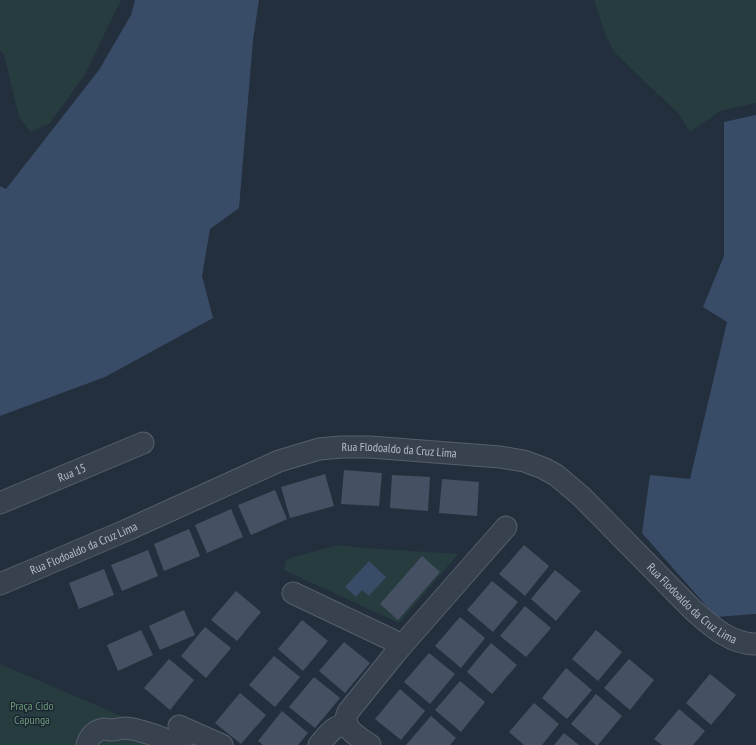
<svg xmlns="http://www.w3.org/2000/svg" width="756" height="745" font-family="'PT Sans Narrow',sans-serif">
	<rect width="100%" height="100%" fill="#242f3e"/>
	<g fill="#263c3f">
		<path d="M0,0H121L84,76L49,124L31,132L19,117L4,55L0,50Z"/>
		<path d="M594,0H756V103L720,111L690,132L679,114L615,53L605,34Z"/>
		<path d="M338,545L363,548L458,554L399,623L284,570L286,560L297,556Z"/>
		<path d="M0,664L189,745H0Z"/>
	</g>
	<g fill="#394c67">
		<path d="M135,0H259L253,40L239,208L210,229L202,276L213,318L105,377L0,416V186L6,189L99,70L131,15Z"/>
		<path d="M756,115V614L716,617L642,533L650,475L690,479L727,322L703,307L724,256V122Z"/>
		<path d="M369,561L386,577L369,596L362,590L356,597L345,587Z"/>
	</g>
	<g fill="#455162">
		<path d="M344,470L382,473L379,506L341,504Z"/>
		<path d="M325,474L334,506L290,518L281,487Z"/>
		<path d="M392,475L430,477L428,511L390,508Z"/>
		<path d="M442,479L479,482L477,516L439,513Z"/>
		<path d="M275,490L287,519L251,535L238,505Z"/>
		<path d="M231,509L243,537L207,553L195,525Z"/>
		<path d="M189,529L200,556L164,571L154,544Z"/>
		<path d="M524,545L549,566L525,596L499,574Z"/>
		<path d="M148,550L158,576L122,591L111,565Z"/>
		<path d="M422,556L440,572L398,620L380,604Z"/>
		<path d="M104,569L114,595L79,609L69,583Z"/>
		<path d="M555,570L581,591L556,621L531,599Z"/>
		<path d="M492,581L518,602L493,632L467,610Z"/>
		<path d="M236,591L261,612L237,641L211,620Z"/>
		<path d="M525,606L551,628L526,657L500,636Z"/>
		<path d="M184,610L195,635L160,650L149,626Z"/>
		<path d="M460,617L485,638L461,668L435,646Z"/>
		<path d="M302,620L328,641L303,671L278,649Z"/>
		<path d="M205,627L231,648L206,678L181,656Z"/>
		<path d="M141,630L153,655L118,671L107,645Z"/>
		<path d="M596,630L622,652L598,681L572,659Z"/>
		<path d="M344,642L370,663L345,693L319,671Z"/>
		<path d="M491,643L517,665L492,694L467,672Z"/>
		<path d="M429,653L455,674L430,704L404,682Z"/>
		<path d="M274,656L300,677L275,707L249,685Z"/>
		<path d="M169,659L194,680L170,710L144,688Z"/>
		<path d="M629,659L654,680L630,710L604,688Z"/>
		<path d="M566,668L592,690L567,719L542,698Z"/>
		<path d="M710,674L736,695L711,725L686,703Z"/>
		<path d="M314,677L340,698L315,728L289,707Z"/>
		<path d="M460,681L485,702L461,732L435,710Z"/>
		<path d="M400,689L425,711L401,740L375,719Z"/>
		<path d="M240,693L266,715L241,744L215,723Z"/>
		<path d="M596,694L622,716L598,745H596L571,724Z"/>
		<path d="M534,703L559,724L542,745H524L509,732Z"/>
		<path d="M679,709L705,731L693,745H662L654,739Z"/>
		<path d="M282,711L308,733L298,745H263L258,741Z"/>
		<path d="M431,716L456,738L450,745H406Z"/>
		<path d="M564,733L579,745H554Z"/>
	</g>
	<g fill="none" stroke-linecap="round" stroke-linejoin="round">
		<g stroke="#565f6c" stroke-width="23">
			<g id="minor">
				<path id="s1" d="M0,503L143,443"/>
				<path id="s2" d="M0,584L38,568L127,530L279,461L319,449L341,447H370L500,457L524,461L543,468L556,475L582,497L692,609C710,625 730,644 756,644"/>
				<path d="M293,593L392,640L398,650L348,712C347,715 345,718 346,722C348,732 362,739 370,745"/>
				<path d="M398,650L506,527"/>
				<path d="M179,726L222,745"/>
				<path d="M87,745C89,737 95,730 104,729C107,729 108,730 111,730C116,730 121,728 126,728C145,730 163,739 181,745"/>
				<path d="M319,745C327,736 334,723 348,726"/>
			</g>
		</g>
		<use href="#minor" stroke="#38414e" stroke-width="21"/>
	</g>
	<g text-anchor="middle" stroke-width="3" stroke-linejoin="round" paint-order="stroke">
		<g font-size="12" fill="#b4bcc9" stroke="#1d2633">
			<text dy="4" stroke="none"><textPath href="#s2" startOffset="427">Rua Flodoaldo da Cruz Lima</textPath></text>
			<text dy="4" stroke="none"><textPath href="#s1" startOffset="78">Rua 15</textPath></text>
			<text dy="4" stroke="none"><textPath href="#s2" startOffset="91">Rua Flodoaldo da Cruz Lima</textPath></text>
			<text dy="4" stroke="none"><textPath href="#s2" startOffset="775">Rua Flodoaldo da Cruz Lima</textPath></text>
		</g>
		<g font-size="12" fill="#6b9a76" stroke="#1d2633">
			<text x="32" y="710">Praça Cido<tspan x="32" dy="14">Capunga</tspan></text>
		</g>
	</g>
</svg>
